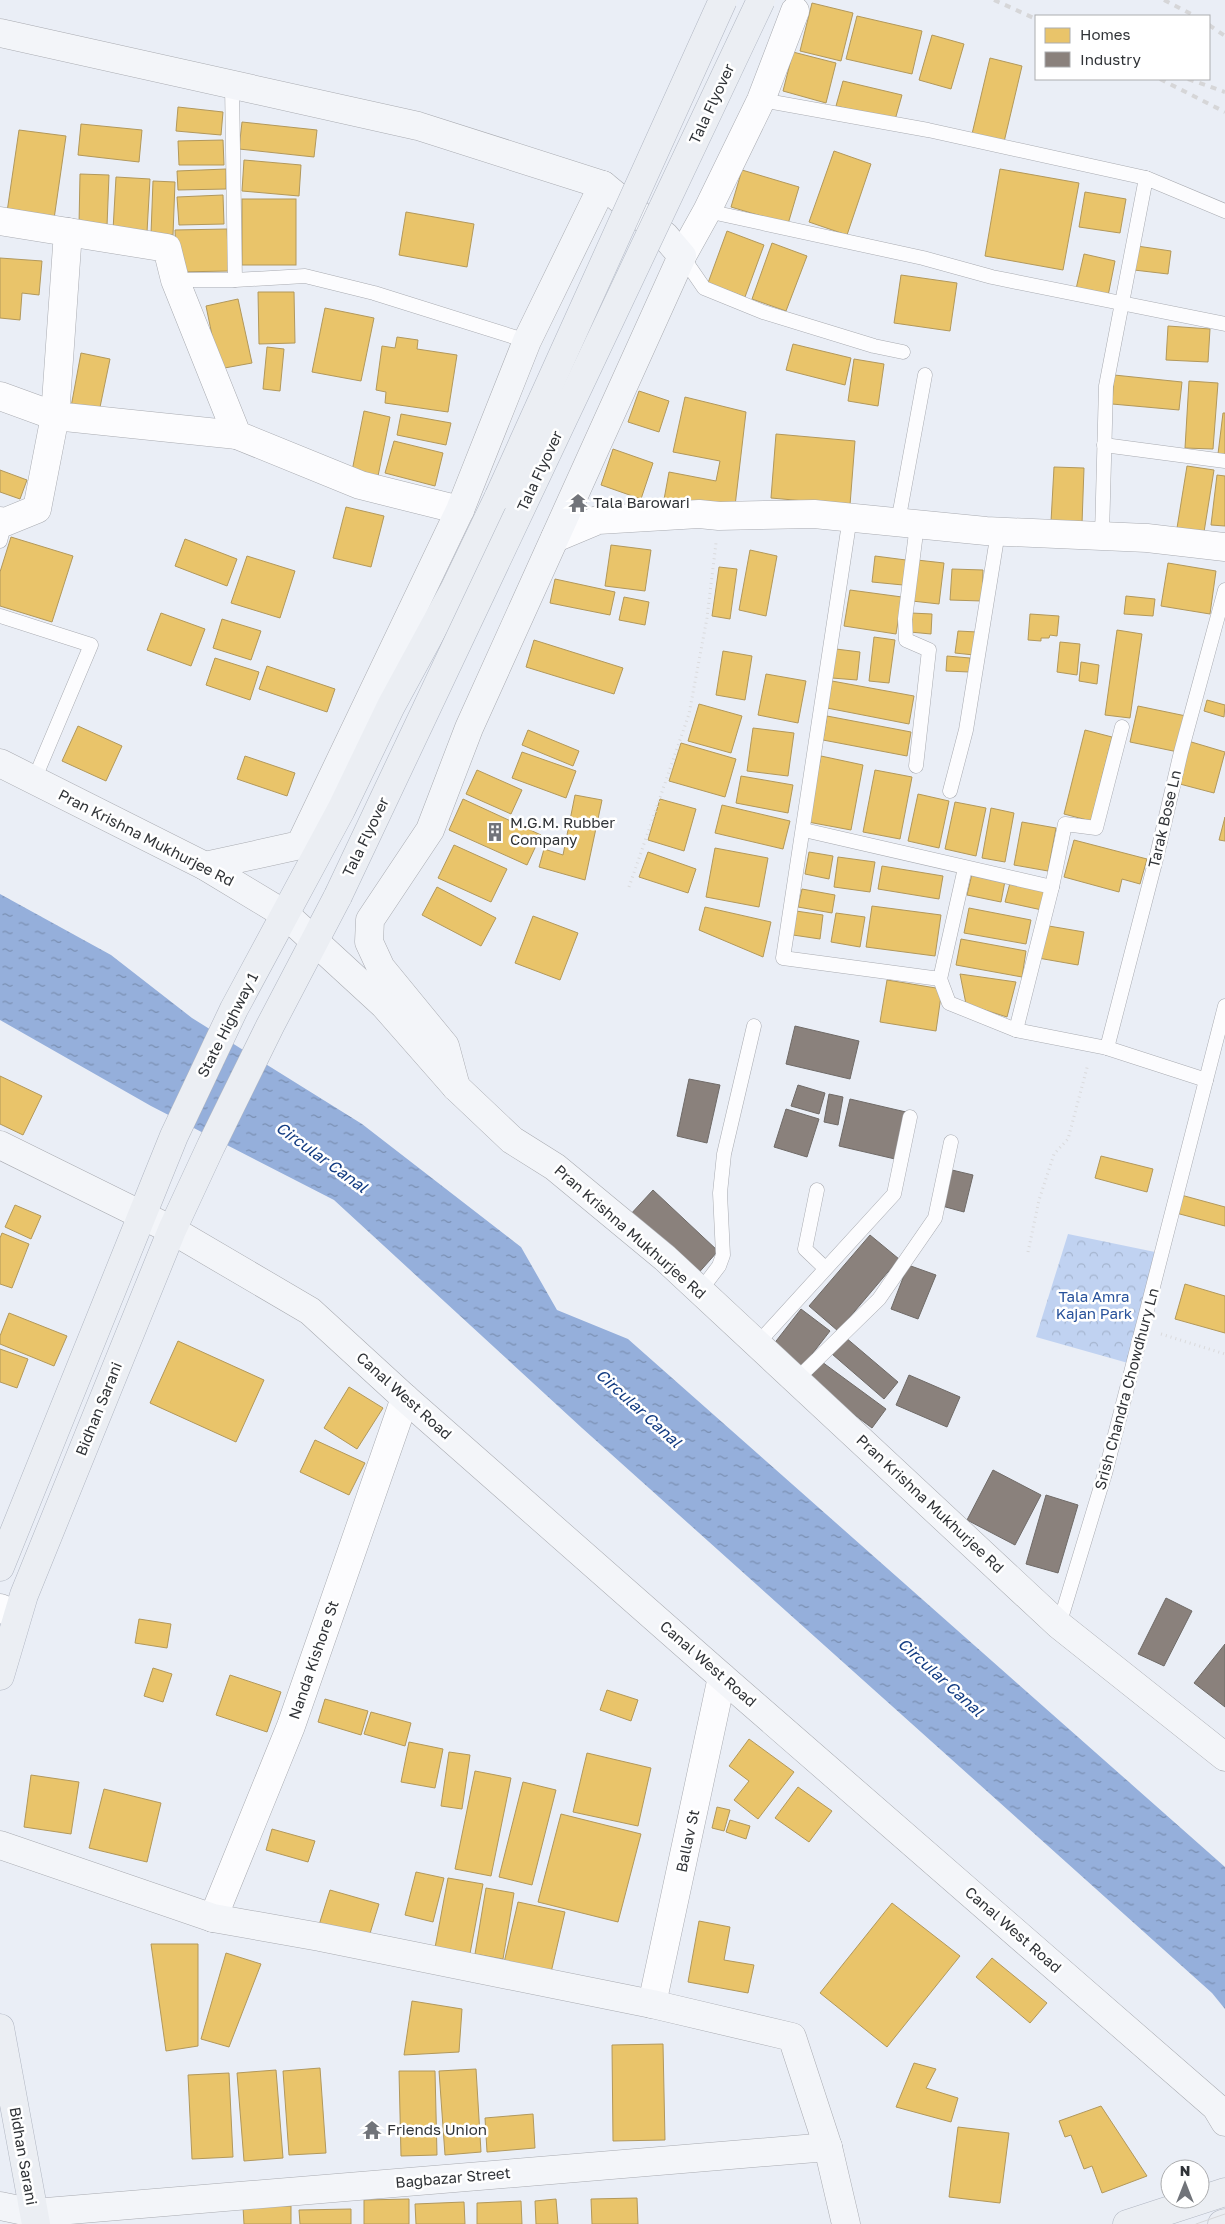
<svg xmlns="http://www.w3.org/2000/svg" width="1225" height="2224" font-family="'Golos Text',sans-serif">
	<defs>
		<pattern id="forest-crowns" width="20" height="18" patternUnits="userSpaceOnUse" patternTransform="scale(1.25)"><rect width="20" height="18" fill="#c0d2f1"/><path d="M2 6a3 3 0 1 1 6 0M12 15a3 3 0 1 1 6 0" fill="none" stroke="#a5b5cf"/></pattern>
		<pattern id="water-ripples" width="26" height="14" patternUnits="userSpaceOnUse" patternTransform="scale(1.25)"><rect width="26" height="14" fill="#95afdb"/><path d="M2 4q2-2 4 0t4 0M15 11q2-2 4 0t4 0" fill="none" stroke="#7a8fb2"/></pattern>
	</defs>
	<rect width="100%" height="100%" fill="#eaeef6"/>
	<path fill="url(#forest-crowns)" d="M1068,1234L1155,1252L1128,1363L1036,1337Z"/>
	<path fill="url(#water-ripples)" d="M0,894L111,955L192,1018L362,1124L521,1247L557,1310L628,1339L1225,1867V2009L1212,1993L582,1428L334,1200L151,1106L0,1020Z"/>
	<g fill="#e9c46a" stroke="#b2985b">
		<path d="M812,3L853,13L841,61L800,51Z"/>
		<path d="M857,16L922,31L912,74L846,59Z"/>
		<path d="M932,35L964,44L951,89L919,80Z"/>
		<path d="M793,52L836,63L826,103L783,91Z"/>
		<path d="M990,58L1022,66L1004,142L972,134Z"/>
		<path d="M843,81L902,95L895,120L836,106Z"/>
		<path d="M178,107L223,112L221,135L176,131Z"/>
		<path d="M242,122L317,130L314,157L239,149Z"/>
		<path d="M81,124L142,130L139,162L78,155Z"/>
		<path d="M19,130L66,136L54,219L7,212Z"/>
		<path d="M223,140L224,165H179L178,141Z"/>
		<path d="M834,151L871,164L847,235L809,222Z"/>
		<path d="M244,160L301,165L299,196L242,191Z"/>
		<path d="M226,169V189L178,190L177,171Z"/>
		<path d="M1000,169L1079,183L1063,270L985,256Z"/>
		<path d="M742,170L799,187L788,224L731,207Z"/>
		<path d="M80,174L109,175L107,226L79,225Z"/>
		<path d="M116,177L150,179L147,232L113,230Z"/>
		<path d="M153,181L175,182L173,235L151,234Z"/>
		<path d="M1085,192L1126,199L1120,233L1079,227Z"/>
		<path d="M223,195L224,224L179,225L177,197Z"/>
		<rect x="242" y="199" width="54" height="66"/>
		<path d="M406,212L474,224L467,267L399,255Z"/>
		<path d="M227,229L229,271L177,272L175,230Z"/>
		<path d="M727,231L764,245L745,297L708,283Z"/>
		<path d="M772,243L807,256L786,311L752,299Z"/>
		<path d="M1137,246L1171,251L1168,274L1134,270Z"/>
		<path d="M1084,254L1115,261L1108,296L1076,289Z"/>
		<path d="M0,258L42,261L39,295L22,293L20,320L0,318Z"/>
		<path d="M901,275L957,283L950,331L894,323Z"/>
		<path d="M258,292H294L295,343L259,344Z"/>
		<path d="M238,299L252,363L219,369L206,306Z"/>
		<path d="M325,308L374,318L361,381L312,372Z"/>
		<path d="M1168,326L1210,329L1208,362L1166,360Z"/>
		<path d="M397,337L418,340L417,349L457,355L448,412L385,403L386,392L376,390L382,346L395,348Z"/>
		<path d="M793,344L851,358L845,385L786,370Z"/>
		<path d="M267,347L284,349L280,391L263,389Z"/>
		<path d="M81,353L110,359L99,412L71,407Z"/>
		<path d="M854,359L884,364L878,406L848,401Z"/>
		<path d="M1114,375L1182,382L1179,410L1112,404Z"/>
		<path d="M1189,381L1218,383L1213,449L1185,448Z"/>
		<path d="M639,391L669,401L659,432L628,422Z"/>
		<path d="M685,397L746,412L735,506L663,505L669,472L716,481L720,461L673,452Z"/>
		<path d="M364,411L390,417L378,476L352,471Z"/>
		<path d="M1223,413H1225V455L1218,454Z"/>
		<path d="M401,414L451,423L446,445L397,435Z"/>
		<path d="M776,434L855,441L850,505L771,498Z"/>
		<path d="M394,441L443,453L435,486L385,473Z"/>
		<path d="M613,449L653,463L641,499L601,485Z"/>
		<path d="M1187,466L1214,470L1204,532L1177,528Z"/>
		<path d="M1054,467L1084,468L1082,524L1051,522Z"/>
		<path d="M0,470L27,480L20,499L0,492Z"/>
		<path d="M1217,475L1225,476V526L1211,525Z"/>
		<path d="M346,507L384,516L371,567L333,558Z"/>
		<path d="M11,537L73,556L52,622L0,606V572Z"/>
		<path d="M185,539L237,559L227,586L175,566Z"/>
		<path d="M611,545L651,550L645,591L605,586Z"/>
		<path d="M750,550L777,556L766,616L739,610Z"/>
		<path d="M247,556L295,571L280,618L231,603Z"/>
		<path d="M875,556L906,560L903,585L872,582Z"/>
		<path d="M917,560L944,563L939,604L912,601Z"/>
		<path d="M1168,563L1216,571L1210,614L1161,606Z"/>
		<path d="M719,567L737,569L730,619L712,616Z"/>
		<path d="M952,569L983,570L982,601L950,600Z"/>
		<path d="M555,579L615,592L610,615L550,603Z"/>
		<path d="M850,590L902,597L896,634L844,626Z"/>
		<path d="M1126,596L1155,599L1153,616L1124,614Z"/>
		<path d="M624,597L649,602L645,625L619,620Z"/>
		<path d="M161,613L205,629L191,666L147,650Z"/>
		<path d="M911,613L932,614L931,634L910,632Z"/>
		<path d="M1030,614L1059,616L1057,636L1050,635L1049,638H1041V641L1028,640Z"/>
		<path d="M222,619L261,631L251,660L213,648Z"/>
		<path d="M1117,630L1142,634L1130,718L1105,715Z"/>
		<path d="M958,631L977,632L974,655L955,653Z"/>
		<path d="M874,637L895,640L889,683L869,681Z"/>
		<path d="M534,640L623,668L614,694L526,667Z"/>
		<path d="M1060,642L1080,644L1077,675L1057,672Z"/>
		<path d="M836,649L860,652L857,680L832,678Z"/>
		<path d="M723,651L752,656L745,700L716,695Z"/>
		<path d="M947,656L970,658L969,672L946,671Z"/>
		<path d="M215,658L259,672L250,700L206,685Z"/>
		<path d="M1081,662L1099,665L1097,684L1079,681Z"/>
		<path d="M267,666L335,689L327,712L259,689Z"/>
		<path d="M766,674L806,681L798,723L758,715Z"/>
		<path d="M832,681L914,696L909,724L827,708Z"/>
		<path d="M1207,700L1225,705L1224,717L1204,711Z"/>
		<path d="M699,704L742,716L731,753L688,741Z"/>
		<path d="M1138,706L1186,716L1178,752L1130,742Z"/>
		<path d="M827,716L911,732L907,756L823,740Z"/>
		<path d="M78,726L122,746L106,781L62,761Z"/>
		<path d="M753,728L794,733L788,776L747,771Z"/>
		<path d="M528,730L579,751L573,766L522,745Z"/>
		<path d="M1085,730L1112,737L1091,821L1064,814Z"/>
		<path d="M1188,741L1225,752L1214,793L1176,783Z"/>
		<path d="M681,743L736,759L725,797L669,781Z"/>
		<path d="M522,752L576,771L566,798L512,778Z"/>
		<path d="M245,756L295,773L287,796L237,779Z"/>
		<path d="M821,756L863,765L851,830L808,822Z"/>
		<path d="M477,770L522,790L511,814L466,794Z"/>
		<path d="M875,770L912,777L900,839L863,832Z"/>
		<path d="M741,776L793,785L788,813L736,803Z"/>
		<path d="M918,794L949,801L939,848L908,841Z"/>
		<path d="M575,795L602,800L585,880L539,867L544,849L563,855Z"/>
		<path d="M463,799L541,835L527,865L449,830Z"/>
		<path d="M660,799L696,809L684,851L648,840Z"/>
		<path d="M955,802L986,808L976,856L945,849Z"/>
		<path d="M722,805L790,821L783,849L715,833Z"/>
		<path d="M991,808L1014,813L1005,862L982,858Z"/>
		<path d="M1225,817V841L1219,840Z"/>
		<path d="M1022,822L1056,828L1048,871L1014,865Z"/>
		<path d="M1074,840L1147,859L1140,884L1122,879L1119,892L1064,877Z"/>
		<path d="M454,845L507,869L491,902L438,878Z"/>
		<path d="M715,848L768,858L759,907L706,897Z"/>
		<path d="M648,852L696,869L688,893L639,877Z"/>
		<path d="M809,852L833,856L829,879L805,874Z"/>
		<path d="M838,857L875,862L870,892L834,887Z"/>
		<path d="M882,866L943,876L939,899L878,889Z"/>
		<path d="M972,874L1005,881L1001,902L967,895Z"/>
		<path d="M1010,883L1046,891L1042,910L1005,902Z"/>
		<path d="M437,887L496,918L481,946L422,915Z"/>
		<path d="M802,889L835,895L832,913L798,907Z"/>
		<path d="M872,906L941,915L935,956L866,947Z"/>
		<path d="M705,907L771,922L763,957L699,930Z"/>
		<path d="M969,908L1031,920L1026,944L964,933Z"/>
		<path d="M796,911L823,915L820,939L793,935Z"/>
		<path d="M836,913L865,917L860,947L831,942Z"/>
		<path d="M533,916L578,933L560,980L515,963Z"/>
		<path d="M1043,925L1084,932L1078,965L1038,958Z"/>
		<path d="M961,939L1026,951L1022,977L956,965Z"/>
		<path d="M960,974L1016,982L1007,1017L966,1004Z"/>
		<path d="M887,980L942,989L936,1031L880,1022Z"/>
		<path d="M0,1076L42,1096L23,1135L0,1124Z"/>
		<path d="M1101,1156L1153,1169L1147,1192L1095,1178Z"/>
		<path d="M1181,1195L1225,1207V1226L1176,1213Z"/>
		<path d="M15,1205L41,1216L31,1239L5,1227Z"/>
		<path d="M2,1233L29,1244L12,1288L0,1284V1238Z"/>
		<path d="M1185,1284L1225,1296V1333L1175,1319Z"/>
		<path d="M9,1313L67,1336L54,1366L0,1344V1336Z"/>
		<path d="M178,1341L264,1380L236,1442L150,1403Z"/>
		<path d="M0,1349L28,1359L17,1388L0,1382Z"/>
		<path d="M349,1387L383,1408L357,1449L324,1428Z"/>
		<path d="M315,1440L365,1463L349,1495L300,1472Z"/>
		<path d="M139,1619L171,1624L167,1648L135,1643Z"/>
		<path d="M153,1668L172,1674L163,1702L144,1696Z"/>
		<path d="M230,1675L281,1692L267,1732L216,1715Z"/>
		<path d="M607,1690L638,1700L631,1721L600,1710Z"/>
		<path d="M325,1699L368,1711L361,1735L318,1722Z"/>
		<path d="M371,1712L411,1723L405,1746L364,1734Z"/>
		<path d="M749,1739L794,1772L758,1819L734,1800L749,1781L729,1766Z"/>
		<path d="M409,1742L443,1749L435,1788L401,1782Z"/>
		<path d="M449,1752L470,1755L462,1809L441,1806Z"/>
		<path d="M587,1753L651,1768L638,1826L573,1812Z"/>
		<path d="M475,1771L511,1778L491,1876L455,1869Z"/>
		<path d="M31,1775L79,1782L71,1834L24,1827Z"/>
		<path d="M523,1782L556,1790L532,1885L499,1877Z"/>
		<path d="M798,1787L832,1811L809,1842L775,1818Z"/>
		<path d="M104,1789L161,1803L147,1862L89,1848Z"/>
		<path d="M717,1807L730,1810L724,1831L712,1828Z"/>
		<path d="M561,1814L641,1834L618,1922L538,1902Z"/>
		<path d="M730,1820L750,1826L746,1839L726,1832Z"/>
		<path d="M272,1829L315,1841L308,1862L266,1850Z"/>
		<path d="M416,1872L444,1878L433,1922L405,1915Z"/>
		<path d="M448,1878L483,1884L469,1959L434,1953Z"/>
		<path d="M486,1888L514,1893L503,1959L475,1954Z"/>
		<path d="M330,1890L379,1904L368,1940L319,1925Z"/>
		<path d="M518,1902L565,1912L550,1977L503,1967Z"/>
		<path d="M892,1903L960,1956L887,2047L820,1993Z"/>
		<path d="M699,1921L730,1927L724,1960L754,1965L748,1993L688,1982Z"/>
		<path d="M151,1944H198V2046L166,2051Z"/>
		<path d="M226,1953L261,1964L229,2047L201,2039Z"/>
		<path d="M992,1958L1047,2003L1030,2023L976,1977Z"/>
		<path d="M412,2001L462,2009L459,2052L404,2055Z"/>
		<path d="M663,2044L665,2140L613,2141L612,2045Z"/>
		<path d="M914,2063L936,2069L926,2088L958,2098L951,2122L896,2107Z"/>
		<path d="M320,2068L326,2153L289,2155L283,2071Z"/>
		<path d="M476,2069L481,2152L445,2155L439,2071Z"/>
		<path d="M276,2070L283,2158L244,2161L237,2073Z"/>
		<path d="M399,2071H435L437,2155L401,2156Z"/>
		<path d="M229,2073L233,2157L192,2159L188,2075Z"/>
		<path d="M1101,2106L1147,2176L1102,2193L1092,2166L1084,2169L1071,2135L1065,2137L1059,2121Z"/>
		<path d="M533,2114L535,2148L487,2152L485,2118Z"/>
		<path d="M958,2127L1009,2133L1000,2203L949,2197Z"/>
		<path d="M637,2198L638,2224H592L591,2199Z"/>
		<path d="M409,2199V2224H364V2200Z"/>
		<path d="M556,2199L558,2224H536L535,2201Z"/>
		<path d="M521,2201L522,2224H477V2203Z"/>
		<path d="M464,2202L465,2224H416L415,2204Z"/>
		<path d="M291,2206V2224H244L243,2207Z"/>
		<path d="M351,2209V2224H300L299,2210Z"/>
	</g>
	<g fill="#8a817c" stroke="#6f6a67">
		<path d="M795,1026L859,1041L850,1079L786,1064Z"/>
		<path d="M689,1079L720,1085L707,1143L677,1136Z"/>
		<path d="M798,1085L825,1093L819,1114L791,1106Z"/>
		<path d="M829,1094L843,1097L838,1125L824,1122Z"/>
		<path d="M850,1099L906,1112L895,1159L839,1146Z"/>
		<path d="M786,1109L819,1119L807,1157L774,1147Z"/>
		<path d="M952,1170L973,1175L964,1212L942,1206Z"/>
		<path d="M653,1190L718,1251L695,1277L629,1216Z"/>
		<path d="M870,1235L899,1259L838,1331L809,1306Z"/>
		<path d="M908,1265L936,1275L918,1319L891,1309Z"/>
		<path d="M801,1309L830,1331L802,1367L773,1345Z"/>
		<path d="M845,1337L898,1382L884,1399L832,1354Z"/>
		<path d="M822,1362L886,1409L872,1428L808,1380Z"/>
		<path d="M909,1375L960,1397L947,1427L896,1405Z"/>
		<path d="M993,1470L1041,1495L1015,1545L967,1520Z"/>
		<path d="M1046,1495L1078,1505L1058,1573L1026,1564Z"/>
		<path d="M1166,1598L1192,1611L1164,1666L1138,1654Z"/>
		<path d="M1225,1644V1707L1194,1683Z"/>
	</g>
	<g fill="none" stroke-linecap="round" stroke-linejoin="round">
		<g stroke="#a9abb1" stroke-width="15">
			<g id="lane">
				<path d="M232,85L235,280"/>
				<path d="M761,100L928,130L1146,178"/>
				<path d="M707,211L923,258L992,277L1225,324"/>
				<path d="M682,256L704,288L763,312L874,346L903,352"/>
				<path d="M175,280H235L305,276L374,293L527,341"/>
				<path d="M1104,445L1225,461"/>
				<path d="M850,517L783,958L940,979L965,868"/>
				<path d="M898,522L925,375"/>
				<path d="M1102,535L1106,386L1146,178L1225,211"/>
				<path d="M0,541L5,522"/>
				<path d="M0,616L91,645L34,780"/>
				<path d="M916,766L929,650L906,640L905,619L917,525"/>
				<path d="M950,791L966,730L998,532"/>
				<path d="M804,830L1052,887"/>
				<path d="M940,979L949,1003L1016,1030L1107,1048L1206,1080"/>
				<path d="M1016,1030L1052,887L1065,824L1096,828L1122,727"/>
				<path d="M1107,1048L1157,855L1181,752L1225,590"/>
				<path d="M817,1190L805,1249L825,1268"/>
				<path d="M700,1291L719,1266L723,1255L720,1193L724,1154L754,1026"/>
				<path d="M757,1344L894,1194L910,1117"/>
				<path d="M796,1380L879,1299L935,1218L951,1142"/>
				<path d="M1059,1625L1106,1470L1225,1006"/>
			</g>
		</g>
		<g stroke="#a9abb1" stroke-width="29">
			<g id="street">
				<path d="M0,221L167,248L175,280L237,435L360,485L460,510"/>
				<path d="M682,256L707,211L761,100L795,11"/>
				<path d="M0,396L55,416L237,435"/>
				<path d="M0,521L5,522L37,509L55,416L68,232"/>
				<path d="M555,538L598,520L699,514L719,516L814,514L986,531L1147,538L1225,547"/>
				<path d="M0,1608L17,1615"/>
				<path d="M213,1918L291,1726L405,1398"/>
				<path d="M652,2004L722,1677"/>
			</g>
		</g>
		<g stroke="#a9abb1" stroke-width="29">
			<g id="secondary">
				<path d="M0,33L418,126L603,185L665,236L682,256L469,728L430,830L370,920L369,942L381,968L445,1046L456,1087"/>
				<path d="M0,763L205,866L286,915L384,1005L456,1087L512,1140L555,1167L665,1258L1059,1625L1225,1757"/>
				<path d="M205,866L300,845L460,510L527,341L603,185"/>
				<path d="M0,1145L172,1230L310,1311L405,1398L722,1677L1216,2107L1225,2122"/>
				<path d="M0,1845L213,1918L320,1937L652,2004L792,2037L828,2147L846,2224"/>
				<path d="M0,2206L34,2213L828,2147"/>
			</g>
		</g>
		<g stroke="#b0b6c2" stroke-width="29">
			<g id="primary">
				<path d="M0,1567L174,1136L234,1009L341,810L391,706L454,590L499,496"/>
				<path d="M0,1676L24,1595L172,1230L211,1146L270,1026L338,896"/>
				<path d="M0,2028L36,2224"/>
				<path d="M1127,2224L1225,2192"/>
				<path d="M1222,2224L1225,2223"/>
			</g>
		</g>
		<g stroke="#dadadc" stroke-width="3" stroke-dasharray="1 4" stroke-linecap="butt">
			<path d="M629,887L689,714L707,618L716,543"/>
			<path d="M1028,1252L1039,1200L1054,1154L1068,1139L1088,1064"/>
			<path d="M1161,1334L1225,1354"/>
		</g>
		<use href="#lane" stroke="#fcfcfe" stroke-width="14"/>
		<use href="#street" stroke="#fcfcfe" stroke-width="28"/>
		<use href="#secondary" stroke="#f3f5f9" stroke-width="28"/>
		<use href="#primary" stroke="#ebeef3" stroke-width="28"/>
		<path stroke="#d6d6d8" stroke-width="1" d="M1196,2224L1225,2214"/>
		<g stroke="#d6d6d8" stroke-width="4" stroke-dasharray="6 6" stroke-linecap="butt">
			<path d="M994,0L1036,19"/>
			<path d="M1164,0L1195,16"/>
			<path d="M1209,25L1225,36"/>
			<path d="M1160,79L1225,112"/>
			<path d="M1188,79L1225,92"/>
		</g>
		<g stroke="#b0b6c2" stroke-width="29" stroke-linecap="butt">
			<g id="primary-bridge">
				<path d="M499,496L723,0"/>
				<path d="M338,896L761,0"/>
			</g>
		</g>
		<use href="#primary-bridge" stroke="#ebeef3" stroke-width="28"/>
	</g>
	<defs>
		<g id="temple-bare" transform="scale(1.5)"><path d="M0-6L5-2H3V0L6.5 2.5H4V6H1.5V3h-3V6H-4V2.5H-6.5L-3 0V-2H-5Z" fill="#71747a" stroke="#fff" stroke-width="2.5" paint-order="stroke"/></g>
		<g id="building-bare" transform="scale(1.5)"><path d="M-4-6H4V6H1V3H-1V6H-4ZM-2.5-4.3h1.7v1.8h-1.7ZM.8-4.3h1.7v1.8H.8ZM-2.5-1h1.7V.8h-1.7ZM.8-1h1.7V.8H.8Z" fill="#71747a" stroke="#fff" stroke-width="2.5" paint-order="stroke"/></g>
	</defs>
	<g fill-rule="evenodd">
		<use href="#temple-bare" x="578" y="503"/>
		<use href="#building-bare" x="495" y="832"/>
		<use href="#temple-bare" x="372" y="2130"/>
	</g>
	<g text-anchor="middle" stroke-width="5" stroke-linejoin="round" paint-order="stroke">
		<g font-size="15" fill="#303337" stroke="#fff">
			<text transform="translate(712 104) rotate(-65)" y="5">Tala Flyover</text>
			<text transform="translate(540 471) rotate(-65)" y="5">Tala Flyover</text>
			<text transform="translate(1165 819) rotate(-77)" y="5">Tarak Bose Ln</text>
			<text transform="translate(366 837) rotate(-64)" y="5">Tala Flyover</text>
			<text transform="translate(146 838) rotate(27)" y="5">Pran Krishna Mukhurjee Rd</text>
			<text transform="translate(228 1025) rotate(-63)" y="5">State Highway 1</text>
			<text transform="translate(630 1232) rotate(41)" y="5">Pran Krishna Mukhurjee Rd</text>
			<text transform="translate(1127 1389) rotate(-75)" y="5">Srish Chandra Chowdhury Ln</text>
			<text transform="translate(404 1396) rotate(42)" y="5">Canal West Road</text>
			<text transform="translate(99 1409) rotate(-68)" y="5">Bidhan Sarani</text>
			<text transform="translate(930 1504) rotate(43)" y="5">Pran Krishna Mukhurjee Rd</text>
			<text transform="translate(314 1660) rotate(-71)" y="5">Nanda Kishore St</text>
			<text transform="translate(708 1664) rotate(41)" y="5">Canal West Road</text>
			<text transform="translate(688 1841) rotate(-78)" y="5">Ballav St</text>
			<text transform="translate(1013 1930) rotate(41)" y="5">Canal West Road</text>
			<text transform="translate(23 2156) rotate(80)" y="5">Bidhan Sarani</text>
			<text transform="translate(453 2178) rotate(-5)" y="5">Bagbazar Street</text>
		</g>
		<g font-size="15" fill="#303337" stroke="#fff" text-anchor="start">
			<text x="593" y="508">Tala Barowari</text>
			<text x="510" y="828">M.G.M. Rubber<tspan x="510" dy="17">Company</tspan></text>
			<text x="387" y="2135">Friends Union</text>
		</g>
		<g font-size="15" fill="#28529b" stroke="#fff">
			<text x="1094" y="1302">Tala Amra<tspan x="1094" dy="17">Kajan Park</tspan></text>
		</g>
		<g font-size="16" font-style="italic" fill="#133c82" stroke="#fff">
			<text transform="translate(322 1157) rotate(36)" y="6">Circular Canal</text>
			<text transform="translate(639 1408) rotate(42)" y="6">Circular Canal</text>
			<text transform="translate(941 1677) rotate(42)" y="6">Circular Canal</text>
		</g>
	</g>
	<rect x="1035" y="15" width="175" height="65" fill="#ffffff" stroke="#acadaf"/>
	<rect x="1045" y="28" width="25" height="15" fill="#e9c46a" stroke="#acadaf"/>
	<text x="1080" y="40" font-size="15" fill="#303337">Homes</text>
	<rect x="1045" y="52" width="25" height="15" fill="#8a817c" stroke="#acadaf"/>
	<text x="1080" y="65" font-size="15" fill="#303337">Industry</text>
	<g transform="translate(1185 2184)"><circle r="24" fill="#ffffff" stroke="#acadaf"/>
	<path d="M0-4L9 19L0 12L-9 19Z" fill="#71747a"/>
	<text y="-8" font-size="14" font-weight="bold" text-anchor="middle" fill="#303337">N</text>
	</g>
</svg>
